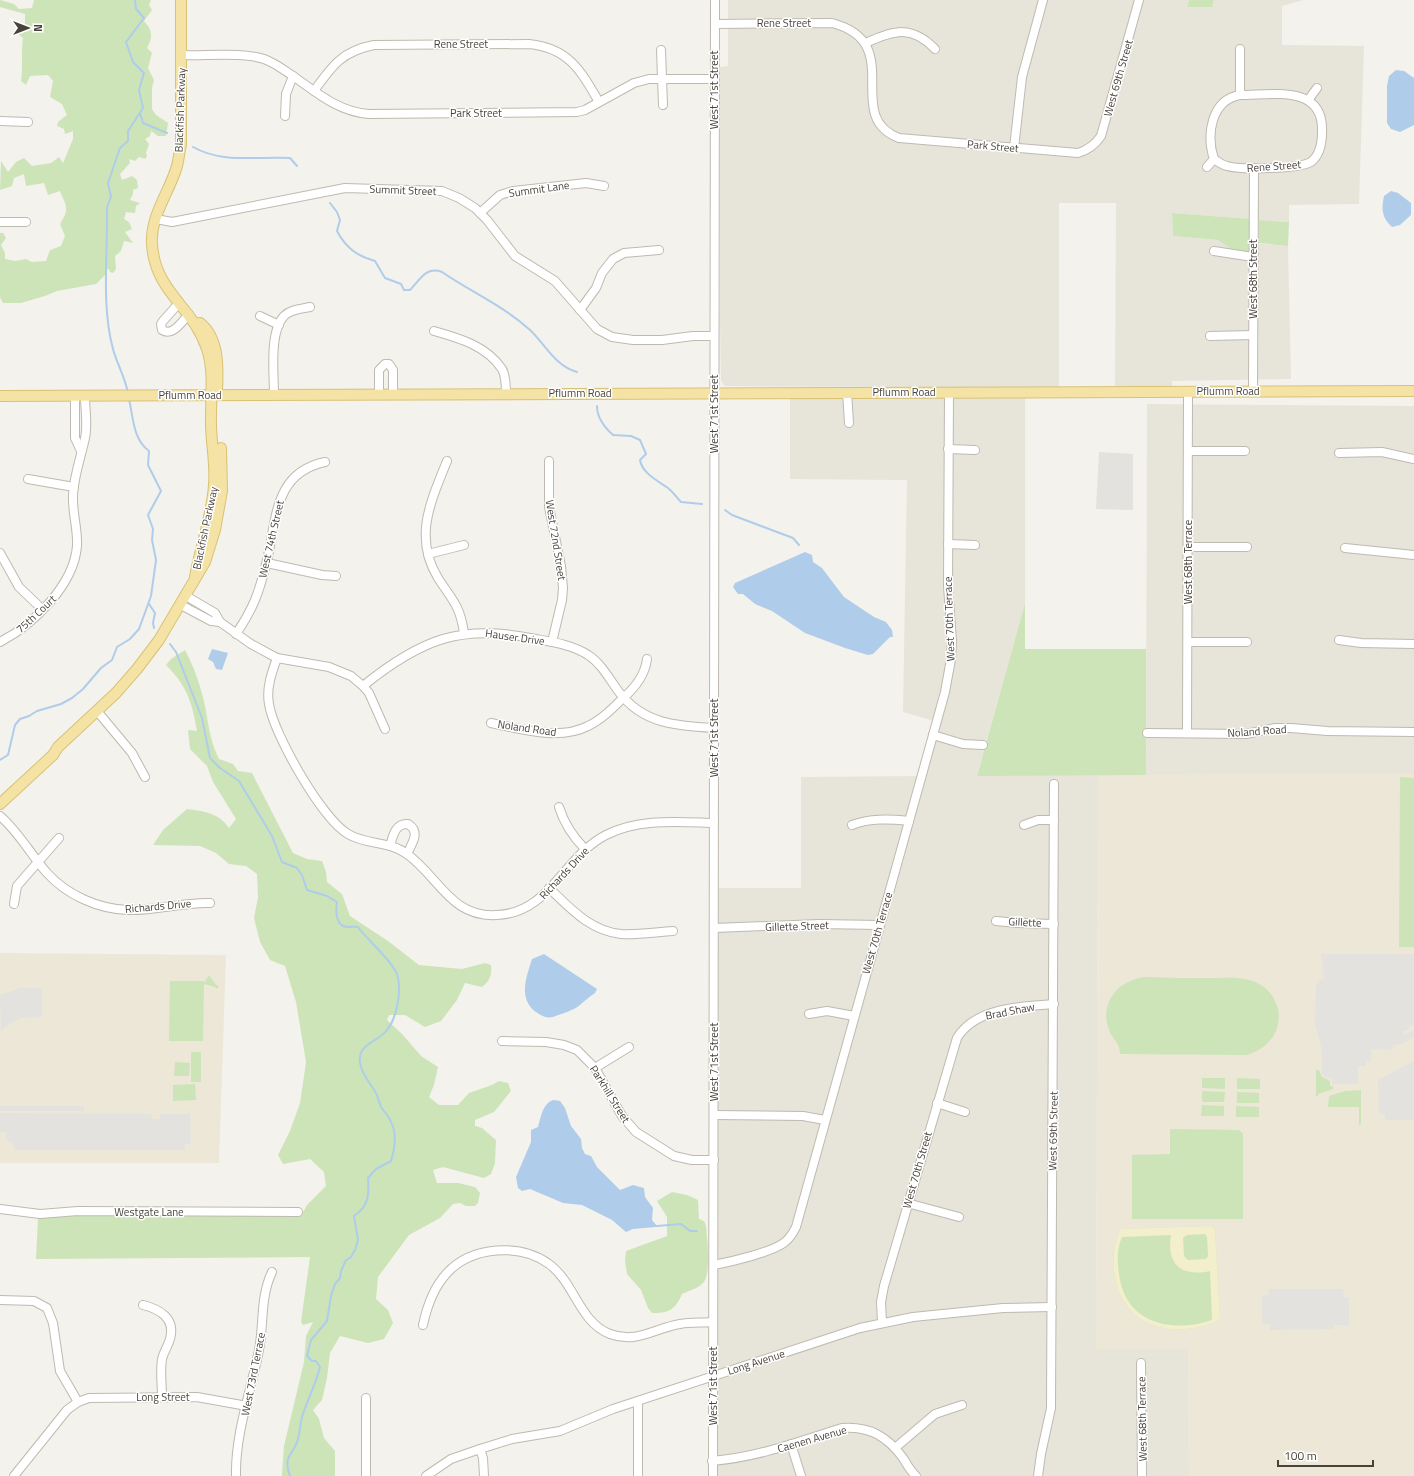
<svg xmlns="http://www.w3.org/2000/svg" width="1414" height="1476" font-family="'Titillium Web',sans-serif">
	<rect width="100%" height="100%" fill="#f4f2ec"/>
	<g fill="#e7e4da">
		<path d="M728,0H1189L1187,7H1212L1214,0H1303L1282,6V45L1364,46L1359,204L1289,205V222L1172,213L1173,236L1218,240L1229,247L1251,243L1288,246L1291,379L1172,381V388L1115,387L1116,203H1059V388L725,386L721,381L720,318V67L728,66Z"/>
		<path d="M1025,396V603L977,775H1098L1096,1349H1188L1189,1476H718V888H801V777L926,776L941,723L903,712L907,480L790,479V398Z"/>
		<path d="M1147,404L1414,406V774L1146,775Z"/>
	</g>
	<g fill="#ece7d7">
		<path d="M1414,774V1476H1189L1188,1349H1096L1098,775Z"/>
		<path d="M0,953L226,955L219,1163H0Z"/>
	</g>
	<g fill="#cde4b9">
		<path d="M0,0L14,4L19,9L32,8L34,0H151L149,5L152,10L144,21C153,31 153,37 147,48L152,53L148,68L154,80L152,88V109L156,115L168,123L166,136H158L151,131L150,136L145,139L149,144L146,153L147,156L145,159L139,157L135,161L129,159L130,163L120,174L122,180L132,176L137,180L138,188L133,190V194L130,200L140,203L136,206L135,213L126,212L124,219L129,222L132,229L125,232L133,243L124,241L121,251L115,256L116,269L113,273L110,272L109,269L105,270V275L96,284L57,291L45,296L21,303H3L0,297V233H3L6,238L1,245L5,253V259L15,261L26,259L32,262L46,261L50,250L61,246L65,236L60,224C70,209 66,206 60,191L48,195L44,183L26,186L24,174L14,178L12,186L0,190L1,161L8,172L16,162L24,158L32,166L51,163L59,157L63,163L73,139V131L65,134L64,129L57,126L58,122L67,115L62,104L50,97L53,81L48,75L30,76L26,85L21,81C23,67 21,53 23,38L18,34L25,29V14L0,7Z"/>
		<path d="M1189,0H1214L1212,7H1187Z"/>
		<path d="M1172,213L1251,219L1250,250L1245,253L1234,251L1218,240L1173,236Z"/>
		<path d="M1259,220L1289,222L1288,246L1259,243Z"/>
		<path d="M1025,603V649H1146V775L977,776Z"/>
		<path d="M185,650C195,669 202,690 206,711C209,729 211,743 219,759L233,764L238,771L252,773L293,853L307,859L322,861L326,872L327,882L342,894L350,916L388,941L419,965L462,969L485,963L491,965C492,976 490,980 482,987L465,983L457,1000L441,1021L425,1027L405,1015H389L387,1020L403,1035L421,1056L438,1067L434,1085L429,1097L439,1105H458L469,1093L492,1085L499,1081L508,1083L511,1091L494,1112L475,1120V1126L482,1128L496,1140L495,1163L491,1174L484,1178L443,1167L433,1170L437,1183H458L475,1187L480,1193L478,1203L475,1206H466L460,1203L453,1204L440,1218L409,1235L378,1277L376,1299L388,1310L393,1323L384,1339L368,1343L340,1336L330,1353L327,1378L322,1400L313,1410L319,1419L324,1438L335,1451V1476H282V1473L284,1446L304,1362L306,1336L313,1322L303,1325L301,1322L310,1257L36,1259L38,1218L93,1215L301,1216L307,1205L326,1186L324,1172L310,1159L283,1164L278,1155L290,1131L300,1103L306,1062L296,1002L285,966L270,960L260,942L254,918L258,897L257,874L246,866L229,864L216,853L200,846L153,845L163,830L187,809C204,811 219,813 229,828L236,819L213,782L207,766L190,749L188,730L197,731C192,702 187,686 166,665L171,659Z"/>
		<path d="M1400,777L1414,778V947H1399Z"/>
		<path d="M209,975L216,985L219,986L217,989L215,987L204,984L203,1041H169L170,981H204V983Z"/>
		<path d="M1145,977C1168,978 1192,978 1216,978C1227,978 1239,977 1249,980C1270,985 1284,1007 1277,1028C1272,1042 1261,1051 1246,1055L1120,1054C1120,1041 1113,1041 1109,1030C1099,1003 1118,980 1145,977Z"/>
		<rect x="191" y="1052" width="10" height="30"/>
		<path d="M175,1062L190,1063L189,1076H174Z"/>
		<path d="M1316,1070H1319L1322,1077L1330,1081V1086H1333V1089L1318,1094V1096H1316Z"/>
		<path d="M1202,1078H1225V1089L1202,1088Z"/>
		<path d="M1237,1078L1260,1079V1089H1237Z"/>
		<path d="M195,1084L196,1100L173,1101V1085Z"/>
		<path d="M1361,1090V1124L1359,1125V1107H1328L1329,1096L1345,1091Z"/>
		<path d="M1202,1091L1225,1092L1224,1102H1202Z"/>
		<path d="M1237,1092L1259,1093V1103H1237Z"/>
		<path d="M1202,1105L1224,1106V1116H1201Z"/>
		<path d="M1236,1106L1259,1107V1117H1236Z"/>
		<path d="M1170,1129L1239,1130L1243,1134V1219H1132V1155L1170,1154Z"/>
		<path d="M672,1192L687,1195L698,1200L699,1219L704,1221L706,1226C707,1239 712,1276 702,1284C697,1289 688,1291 682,1294C676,1309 668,1314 652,1313L648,1308L641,1290L627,1274L625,1261L626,1251L667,1236V1217L657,1201Z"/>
		<path d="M1211,1226L1215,1229L1220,1320C1174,1341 1120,1328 1114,1271C1113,1256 1114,1242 1121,1229Z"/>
	</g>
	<path fill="#f3eecc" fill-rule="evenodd" d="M1211,1226L1215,1229L1220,1320C1174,1341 1120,1328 1114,1271C1113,1256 1114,1242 1121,1229ZM1205,1234L1207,1237L1208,1256L1206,1259L1188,1260L1184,1256L1183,1238L1187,1235ZM1171,1235C1166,1265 1182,1277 1210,1271L1212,1320C1171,1334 1124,1323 1119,1273C1117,1261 1117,1248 1122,1237Z"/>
	<g fill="#e3e2df">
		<path d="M1099,452L1133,454V510L1096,509Z"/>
		<path d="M1321,954H1414V1026L1409,1025V1030L1403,1031V1035L1414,1030V1037L1402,1044L1393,1045L1392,1050L1371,1049V1061H1366V1066H1358V1084H1332V1079L1325,1077L1322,1073V1050L1315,1023L1316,984L1318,981L1324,978Z"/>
		<path d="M21,988H42V1017L21,1018L14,1021L1,1031L0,995Z"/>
		<path d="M1414,1061V1120H1385V1115L1379,1112L1378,1080Z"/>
		<rect x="0" y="1106" width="84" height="5"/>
		<path d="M0,1113L151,1114L152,1119H160V1114H190L191,1144H185V1150H14V1145L6,1139V1132H0Z"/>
		<path d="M1269,1289H1343L1344,1297H1349V1325H1334V1329L1270,1330V1324H1262V1295H1269Z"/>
	</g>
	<g fill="#afcdea">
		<path d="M1396,70L1404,71L1414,78V125L1400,132L1391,129L1387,123V86L1389,76Z"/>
		<path d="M1391,191L1398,193L1411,203V215L1400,225L1392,227C1382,218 1381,209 1384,196Z"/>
		<path d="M805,552L812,555L813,562L822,568L844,597L874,617L886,622L892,630L893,637H890L873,654L868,655L845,648L805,633L772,611L755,604L743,594H738L733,587L735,583Z"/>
		<path d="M212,649L228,653L222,670L216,669L213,662L208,659Z"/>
		<path d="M544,954L597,989L595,993C590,996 586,1000 581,1004C575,1010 561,1014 553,1017C547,1018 544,1017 539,1014C517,1001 526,978 532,959Z"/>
		<path d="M554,1100L560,1101L565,1108L571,1126L581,1139L582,1148L585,1154L591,1156L597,1167L620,1190L633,1185L644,1188L645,1197L653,1208L652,1220L657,1226L656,1227L633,1229L626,1232L612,1220L582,1205L563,1203L530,1189L522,1191L518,1188L516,1177L531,1142V1130L538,1127C541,1117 543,1102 554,1100Z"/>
	</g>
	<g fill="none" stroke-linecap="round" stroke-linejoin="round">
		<g stroke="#afcdea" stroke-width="2">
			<path d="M140,113L143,123L167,133"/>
			<path d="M193,147C223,164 257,156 290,158L297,166"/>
			<path d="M330,203L337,212L340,220L337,231C346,248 357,256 375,261L385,278L401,284L404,290H410C420,280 426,266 442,272C471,292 504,306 530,330C545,344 556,367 577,372"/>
			<path d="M128,393C125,377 117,364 113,349C102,309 107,261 107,220V207L111,197L108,183L120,148L128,141V131L143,108L139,90L144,73L133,62L126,42L144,18L136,9L135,0"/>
			<path d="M597,406C597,418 604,427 613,435L631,436L640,440L646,454L640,460C642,473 658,481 668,488C673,492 677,498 681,502L702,504"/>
			<path d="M725,510L732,515L793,538L799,545"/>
			<path d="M149,604L155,613L153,623L154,628"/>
			<path d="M170,644L176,652L202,718L210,758L220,768L239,781L272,836L282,862L297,868L302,875L307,890L327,896L337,902C336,909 335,922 343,926C347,928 354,926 358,927C368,941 391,959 397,974C402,990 397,1018 387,1030C378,1042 357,1044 360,1063C362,1075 370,1083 376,1093C378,1097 379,1102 381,1107C384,1112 389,1116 391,1122C397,1133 395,1149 391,1161L376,1169L368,1178C369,1195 369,1206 354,1216L358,1240L355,1250L351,1257L346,1260L341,1271L340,1278L335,1284L331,1296L327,1321L311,1340L307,1356L312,1361H316L320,1367C316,1384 307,1400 302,1417C300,1424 300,1432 298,1439C294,1456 282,1454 290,1476"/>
			<path d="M0,760L8,755L15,725L20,719L29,716L37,711L61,704L72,698L83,689L101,668L112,660L117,647L130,639L139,629L151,596L156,560L152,540L153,529L148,515L161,491L148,465L149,451C133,440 133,416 129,399"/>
			<path d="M657,1226L681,1224L690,1231H697"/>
		</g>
		<g stroke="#bfbaaf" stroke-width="10">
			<g id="minor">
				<path d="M715,24L832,23C908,43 841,116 899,138L1078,153C1088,150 1095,145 1101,136L1139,0"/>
				<path d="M866,43C894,30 912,25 935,49"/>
				<path d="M1240,49V95"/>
				<path d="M661,50L663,105"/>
				<path d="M182,55C205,56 243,52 264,59C275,63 284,70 293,76C317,93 339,112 369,114L577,112L585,110L634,83L649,79H714"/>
				<path d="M314,91C332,66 342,51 374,45L529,44C569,48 581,71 599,102"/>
				<path d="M1240,95C1273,95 1324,84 1322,132C1322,142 1320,155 1311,162C1299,169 1241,170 1227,166C1222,165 1218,162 1214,159C1206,135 1211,100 1240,95Z"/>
				<path d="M1309,99L1317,88"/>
				<path d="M285,116L286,94L293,76"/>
				<path d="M0,121L28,122"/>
				<path d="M1014,148L1022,77L1043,0"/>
				<path d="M1207,167L1214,159"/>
				<path d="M480,213L500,195L513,191L586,183L604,186"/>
				<path d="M156,219L172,222L345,188L442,191L459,198L475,208L487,220L515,256L555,281L597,329L612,337L633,340H662L693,336H714"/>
				<path d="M0,222H26"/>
				<path d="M1214,251L1253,257"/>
				<path d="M179,303L163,321L161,324L162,330C173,337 182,321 189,314"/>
				<path d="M580,310L596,288L602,273L613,259L624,253L659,250"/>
				<path d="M260,316L279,325"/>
				<path d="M434,331C459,338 487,346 502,369C506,376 506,386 506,394"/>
				<path d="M1210,336L1253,335"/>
				<path d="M1253,391L1254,168"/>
				<path d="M847,392L849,423"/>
				<path d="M274,394C274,374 269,332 284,316C291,309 301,309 310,307"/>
				<path d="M379,394V370L385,364H389L393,370V394"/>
				<path d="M75,396V438L81,451"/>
				<path d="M948,449L975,450"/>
				<path d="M1188,451H1245"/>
				<path d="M1339,453L1382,452L1414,459"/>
				<path d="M447,461C431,501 413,537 438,578C452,600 460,605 464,633"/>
				<path d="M549,461V507L561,566L563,588L562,600L552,642"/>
				<path d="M28,479L74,487"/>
				<path d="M948,544L975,545"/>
				<path d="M1188,547H1247"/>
				<path d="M1345,548L1414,555"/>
				<path d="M0,553L19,587L42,609"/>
				<path d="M428,554L464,545"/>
				<path d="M267,563L322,575L336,576"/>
				<path d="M186,596L215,613L220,622"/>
				<path d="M181,605L211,621L220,622L251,644L277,658L329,667L351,676L363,686L369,693L385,729"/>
				<path d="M236,634C253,609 259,593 266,564C277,523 272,473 325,462"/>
				<path d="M1339,640L1361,643L1414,644"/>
				<path d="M0,642C33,625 74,585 77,546C78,529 72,512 73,495C74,475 81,457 85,438C88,425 85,409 85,396"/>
				<path d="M1188,642H1247"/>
				<path d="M277,658C272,672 266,688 269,704C273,733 322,819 348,834C366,845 390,841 407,854C439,877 451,918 497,915C550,913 563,857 606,835C639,818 678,822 714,823"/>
				<path d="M363,686C421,639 462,623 536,639C553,642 573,645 588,655C601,663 610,680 619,692C643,724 677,726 714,728"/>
				<path d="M97,711L132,753L145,777"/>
				<path d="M491,723C521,729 559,741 588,726C601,720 612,709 622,699C635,688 645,676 647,659"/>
				<path d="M1147,733L1246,734L1275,728H1291L1327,731L1414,732"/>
				<path d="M1187,733L1188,391"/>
				<path d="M933,735L963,744L983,745"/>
				<path d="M559,807C564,823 573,837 585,849"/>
				<path d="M0,816C19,832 31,855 47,873C67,895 98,909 128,910C155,911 183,902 210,903"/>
				<path d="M852,825C870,818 889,819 909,821"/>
				<path d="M1024,825L1038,820H1054"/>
				<path d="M390,846C393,836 395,823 408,824C421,832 412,843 407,854"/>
				<path d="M549,888C570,908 590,931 621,934C637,935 656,932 673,931"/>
				<path d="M14,904L17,886L59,838"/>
				<path d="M996,921L1018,923L1054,924"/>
				<path d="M714,928L819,924L879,925"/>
				<path d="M809,1014L827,1011L854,1016"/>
				<path d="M502,1041L546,1042L564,1045L577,1050L595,1068L622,1116L636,1132L674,1156L692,1160H714"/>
				<path d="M595,1068L629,1047"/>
				<path d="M937,1103L965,1112"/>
				<path d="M714,1115L803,1116L825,1120"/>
				<path d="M907,1203L959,1217"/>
				<path d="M0,1209L40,1214L78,1211L298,1212"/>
				<path d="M714,1265C730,1262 773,1252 785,1242C790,1238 793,1233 796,1227L945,692L951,659L952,641L948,586L949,392"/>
				<path d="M0,1300L34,1301L47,1308L53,1323L60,1371L78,1402"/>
				<path d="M143,1305C159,1309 176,1318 170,1339C168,1346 164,1351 162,1359C160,1371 162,1385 162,1397"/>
				<path d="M882,1322L881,1302L884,1286L957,1038C975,1008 1021,1006 1054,1004"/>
				<path d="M423,1325C427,1306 433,1288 447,1273C472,1246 520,1243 549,1264C575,1283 579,1322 610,1334C637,1344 655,1328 680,1324C691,1322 703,1323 713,1322"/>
				<path d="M1141,1363L1142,1476"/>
				<path d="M366,1398V1476"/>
				<path d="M791,1444L801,1476"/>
				<path d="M895,1448L935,1414L962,1405"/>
				<path d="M480,1449L483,1458L484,1476"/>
				<path d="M712,1461C759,1457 797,1442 842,1428C869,1426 887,1436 903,1458C907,1464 910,1471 916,1476"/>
				<path d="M14,1476L67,1410L78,1402L89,1398L197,1397L247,1406"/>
				<path d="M236,1476C235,1434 251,1391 259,1350C264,1324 260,1297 272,1272"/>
				<path d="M426,1476L451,1459L480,1449L512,1439L560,1431L613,1409L860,1328L913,1317L1003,1308L1052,1307"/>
				<path d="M638,1476V1401"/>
				<path d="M713,1476L715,0"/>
				<path d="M1038,1476L1041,1454L1051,1408L1054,784"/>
			</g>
		</g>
		<g stroke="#d8c276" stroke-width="12">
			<g id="major">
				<path d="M181,0V145C179,152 179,159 177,166C170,191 150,216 152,244C155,293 193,306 207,349C214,370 211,394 211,416C210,440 216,460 214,485C212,517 200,547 195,577"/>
				<path d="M200,323C220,339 218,370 217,393"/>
				<path d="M0,396L1414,391"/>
				<path d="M0,804L53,755L58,747L116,693L137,669L159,640L205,562L215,530L222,491L221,448"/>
			</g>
		</g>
		<use href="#minor" stroke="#fff" stroke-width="8"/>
		<use href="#major" stroke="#f4e3a5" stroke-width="10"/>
	</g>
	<g text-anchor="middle" stroke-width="3" stroke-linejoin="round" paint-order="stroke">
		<g font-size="11" fill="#48433a" stroke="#fff">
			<text x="784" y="27">Rene Street</text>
			<text x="461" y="48">Rene Street</text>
			<text transform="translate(1118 78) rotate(-74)" y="4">West 69th Street</text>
			<text transform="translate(714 90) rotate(-90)" y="4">West 71st Street</text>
			<text transform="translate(180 110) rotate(-88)" y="4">Blackfish Parkway</text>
			<text x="476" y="117">Park Street</text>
			<text transform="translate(993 146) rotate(5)" y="4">Park Street</text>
			<text transform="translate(1274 166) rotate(-4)" y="4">Rene Street</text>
			<text transform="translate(539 189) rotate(-8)" y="4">Summit Lane</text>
			<text transform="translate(403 190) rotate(2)" y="4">Summit Street</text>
			<text transform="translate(1253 279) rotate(-90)" y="4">West 68th Street</text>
			<text x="1228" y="395">Pflumm Road</text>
			<text x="904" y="396">Pflumm Road</text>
			<text x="580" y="397">Pflumm Road</text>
			<text x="190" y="399">Pflumm Road</text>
			<text transform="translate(714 414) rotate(-90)" y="4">West 71st Street</text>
			<text transform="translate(205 528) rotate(-78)" y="4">Blackfish Parkway</text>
			<text transform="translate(271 539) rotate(-77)" y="4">West 74th Street</text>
			<text transform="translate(556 540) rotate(81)" y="4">West 72nd Street</text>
			<text transform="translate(1188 562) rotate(-90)" y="4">West 68th Terrace</text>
			<text transform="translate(36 614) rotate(-43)" y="4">75th Court</text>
			<text transform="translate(949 619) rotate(-92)" y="4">West 70th Terrace</text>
			<text transform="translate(515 637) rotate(8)" y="4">Hauser Drive</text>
			<text transform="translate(527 728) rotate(8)" y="4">Noland Road</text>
			<text transform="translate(1257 731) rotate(-4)" y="4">Noland Road</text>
			<text transform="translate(714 738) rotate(-90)" y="4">West 71st Street</text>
			<text transform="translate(564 873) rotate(-47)" y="4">Richards Drive</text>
			<text transform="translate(158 906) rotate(-5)" y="4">Richards Drive</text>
			<text transform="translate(1025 922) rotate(3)" y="4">Gillette</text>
			<text transform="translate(797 926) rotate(-2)" y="4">Gillette Street</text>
			<text transform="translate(877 933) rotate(-74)" y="4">West 70th Terrace</text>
			<text transform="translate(1010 1011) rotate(-11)" y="4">Brad Shaw</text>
			<text transform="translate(714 1062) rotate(-90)" y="4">West 71st Street</text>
			<text transform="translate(610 1094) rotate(58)" y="4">Parkhill Street</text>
			<text transform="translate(1053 1131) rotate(-89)" y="4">West 69th Street</text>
			<text transform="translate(917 1170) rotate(-74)" y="4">West 70th Street</text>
			<text x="149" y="1216">Westgate Lane</text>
			<text transform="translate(756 1362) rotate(-18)" y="4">Long Avenue</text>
			<text transform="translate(253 1374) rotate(-79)" y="4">West 73rd Terrace</text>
			<text transform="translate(713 1386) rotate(-90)" y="4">West 71st Street</text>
			<text x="163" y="1401">Long Street</text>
			<text transform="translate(1142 1419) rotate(-91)" y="4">West 68th Terrace</text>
			<text transform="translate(812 1439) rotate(-16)" y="4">Caenen Avenue</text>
		</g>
	</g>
	<g transform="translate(28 28) rotate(90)" stroke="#ffffff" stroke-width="3" paint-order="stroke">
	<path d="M0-3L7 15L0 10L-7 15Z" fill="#48433a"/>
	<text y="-6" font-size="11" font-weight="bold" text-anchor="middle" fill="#48433a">N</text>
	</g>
	<path d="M1278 1460v6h95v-6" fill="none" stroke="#48433a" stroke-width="2"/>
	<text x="1284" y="1460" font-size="12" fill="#48433a" stroke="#ffffff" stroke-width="3" paint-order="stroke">100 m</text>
</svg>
